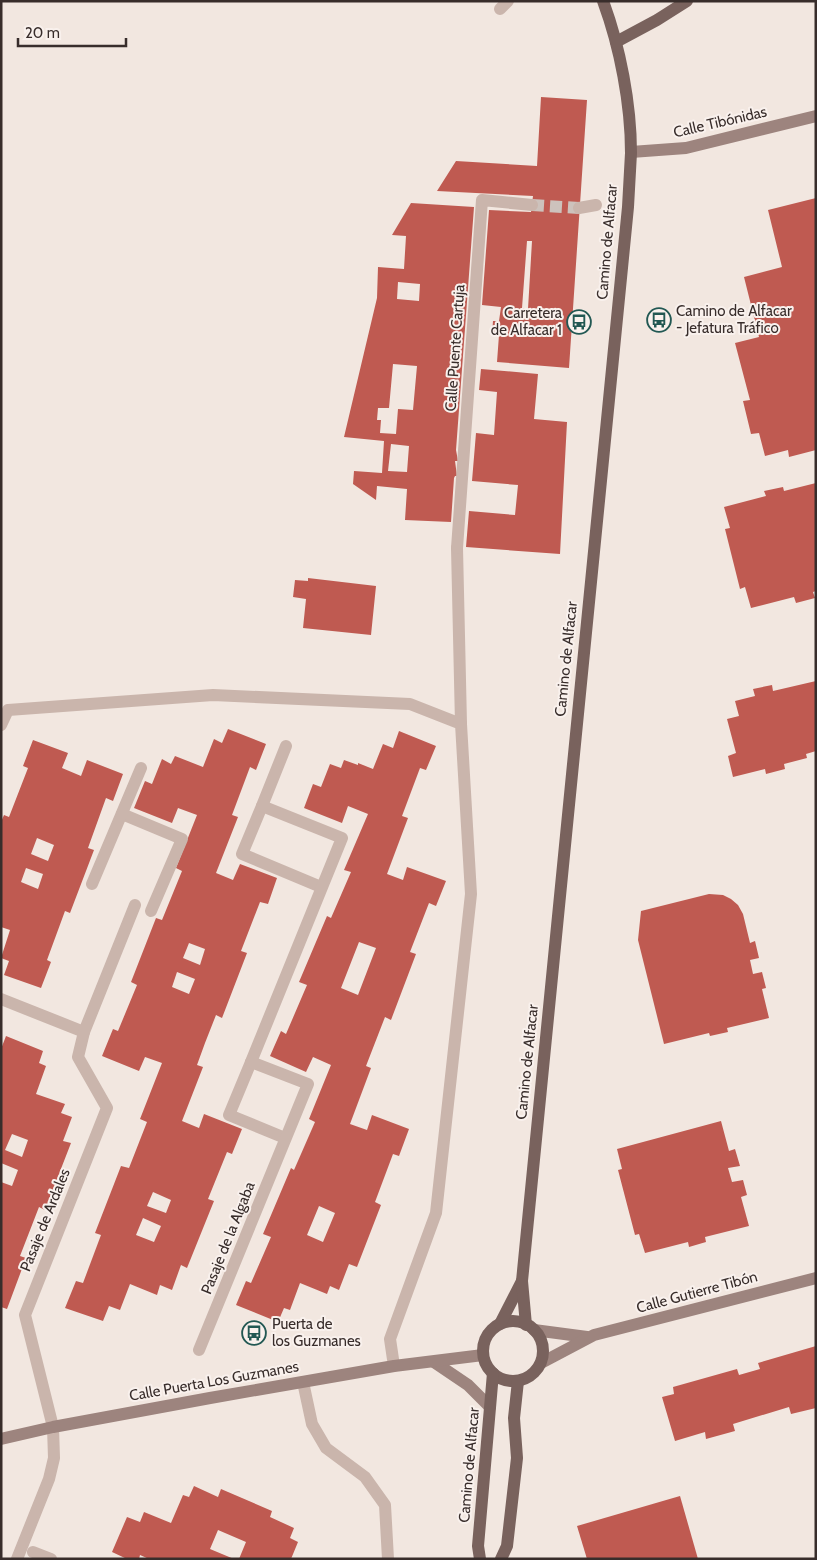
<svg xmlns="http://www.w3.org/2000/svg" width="817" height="1560" font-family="Cabin,sans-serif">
	<rect width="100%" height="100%" fill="#f2e7e0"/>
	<g fill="#bf5a51" fill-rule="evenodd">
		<path d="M541,97L587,100L569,368L497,362L499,335H492L493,321H499L501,307L482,305L489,210L531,212L533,196L437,191L456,161L537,166ZM527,241H532L528,309L522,308Z"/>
		<path d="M816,198V450L789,457L788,450L765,456L759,433L751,434L743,401L750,400L735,343L759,337L744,277L782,267L768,210Z"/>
		<path d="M411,203L474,207L456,450L458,461H455L457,476H455L454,478L451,522L405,520L407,489L377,486L376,500L353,484L354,471L382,473L384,441L344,437L377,298L378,267L404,269L406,236L392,235ZM398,282L420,284L419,301L397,299ZM393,364L417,366L413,410L398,409L396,434L380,433L381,420H377L378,408H389ZM391,444L409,446L407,472L388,471Z"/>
		<path d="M481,369L538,374L534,419L567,422L560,554L466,547L469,511L515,515L518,485L472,481L476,433L494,435L497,392L479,390Z"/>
		<path d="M816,483V591L813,592L815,598L796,603L794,597L751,608L745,587L740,589L725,529L730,528L724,507L766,496L764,491L783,487L784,491Z"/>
		<path d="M308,578L376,586L371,635L303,628L306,599L293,597L295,580L308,581Z"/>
		<path d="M816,681V751L806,754L807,758L784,764L785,769L766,774L765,769L733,777L728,756L736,753L727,719L739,716L735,701L755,696L753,689L772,685L773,691Z"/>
		<path d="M228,729L266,744L256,770L250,767L232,815L238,817L216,873L233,880L240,864L277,878L268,904L260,902L241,951L247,953L222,1018L216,1015L205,1043L197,1065L203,1067L182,1121L199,1128L204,1114L242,1129L232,1154L227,1152L208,1199L214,1201L187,1268L181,1265L172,1290L160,1285L157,1295L130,1284L120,1310L109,1306L103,1321L65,1308L76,1281L83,1283L101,1235L95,1233L121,1166L129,1168L147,1122L140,1119L162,1063L145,1057L139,1071L102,1056L113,1029L118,1031L137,985L131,982L156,918L162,920L182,871L176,868L197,815L178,808L172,823L134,808L145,781L152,784L162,759L171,764L175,756L203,767L214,739L222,743ZM189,943L205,949L200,965L183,958ZM177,972L195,979L189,994L172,987ZM153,1192L171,1200L166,1213L147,1206ZM143,1218L161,1226L154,1242L136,1235Z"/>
		<path d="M399,731L436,746L426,770L420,768L402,816L408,818L387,874L403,880L407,867L446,881L436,906L429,903L410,952L416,954L391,1020L385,1017L366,1066L371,1068L350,1124L367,1130L372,1115L409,1129L399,1156L393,1154L375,1202L381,1205L357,1267L349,1264L339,1290L330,1286L327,1294L300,1283L290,1310L284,1308L278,1322L236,1305L246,1281L251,1283L271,1237L263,1234L291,1168L294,1170L315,1122L309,1119L331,1065L313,1057L306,1072L270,1056L281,1031L286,1034L307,985L299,982L327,916L331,918L351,872L344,870L368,814L348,806L342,823L304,808L313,784L321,787L330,764L341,768L344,760L358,765V763L373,769L383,744L393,748ZM359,942L376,948L358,995L341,988ZM319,1206L335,1213L323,1242L307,1235Z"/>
		<path d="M33,740L68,753L62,768L81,776L87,760L123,774L113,801L106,798L88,848L94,850L70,913L65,911L47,960L51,962L41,988L4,975L9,961L1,958L10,930L1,927V822L4,815L9,817L28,768L23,766ZM37,838L54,845L48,861L31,854ZM26,868L43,874L38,889L21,882Z"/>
		<path d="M709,894L723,895L731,899L738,905L743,914L750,943L755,941L759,958L750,960L753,974L762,972L766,988L762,989L769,1018L727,1028L728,1032L710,1036L709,1033L664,1044L638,940L641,911Z"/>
		<path d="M6,1036L43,1051L39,1063L46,1066L36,1094L65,1104L61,1113L72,1117L63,1141L71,1143L45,1210L39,1207L20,1256L26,1258L7,1309L1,1307V1182L12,1186L18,1170L1,1163V1049ZM12,1134L28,1140L22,1157L5,1150Z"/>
		<path d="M721,1121L729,1151L735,1149L740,1166L728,1168L732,1182L743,1180L747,1195L741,1197L749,1226L705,1237L706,1242L689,1247L688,1242L645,1253L639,1234L635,1235L618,1170L622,1169L617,1149Z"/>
		<path d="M816,1346V1408L791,1414L789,1407L733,1424L735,1431L706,1439L705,1432L675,1441L662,1397L674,1394L673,1387L737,1369L739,1375L760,1369L758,1363Z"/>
		<path d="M194,1486L218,1497L221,1489L272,1511L270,1517L294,1528L290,1538L298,1542L291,1559H239L246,1542L218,1530L210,1549L234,1559H149L140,1555L139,1559H127L112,1552L127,1517L140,1522L144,1512L171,1523L183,1495L189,1497Z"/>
		<path d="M680,1496L698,1559H587L577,1526Z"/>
	</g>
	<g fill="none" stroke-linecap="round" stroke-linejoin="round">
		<path stroke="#cdc2bc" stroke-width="12" stroke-dasharray="12 6" stroke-linecap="butt" d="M532,205L579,208"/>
		<g stroke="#cab5ac" stroke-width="12">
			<path d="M500,9L508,1"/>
			<path d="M457,548L461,724"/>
		</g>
		<g stroke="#cab5ac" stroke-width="12">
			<path d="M579,208L596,205"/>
			<path d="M457,548L482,200L532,205"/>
			<path d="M1,725L8,710L213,695L410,704L461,724L471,894L436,1213L390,1339L394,1366"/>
			<path d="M262,806L242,854L321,887"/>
			<path d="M122,814L182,839L151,911"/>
			<path d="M92,884L141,768"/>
			<path d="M1,999L84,1032"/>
			<path d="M251,1062L229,1115L285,1138"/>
			<path d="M199,1350L308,1084L251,1062L342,838L262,806L286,746"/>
			<path d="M303,1382L312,1424L326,1448L365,1477L385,1505L388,1559"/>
			<path d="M33,1552L51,1559"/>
			<path d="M17,1559L49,1479L54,1458L53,1427L25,1315L107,1108L78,1057L84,1032L135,905"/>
		</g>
		<g stroke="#9d847e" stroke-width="12">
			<path d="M631,152L686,148L816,116"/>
			<path d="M534,1330L587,1337"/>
			<path d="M434,1362L468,1385L490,1407"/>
			<path d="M541,1363L594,1335L816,1278"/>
			<path d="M1,1439L53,1427L210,1398L394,1366L483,1355"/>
		</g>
		<g stroke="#79625d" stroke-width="12">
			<path d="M616,42L657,20L687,1"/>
			<circle cx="513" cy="1351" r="30"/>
			<path d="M500,1324L522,1281"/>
			<path d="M526,1325L522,1281L628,207C629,189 630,171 631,153C631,104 620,47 603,1"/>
			<path d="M480,1559L478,1546L493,1373"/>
			<path d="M501,1559L507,1546L517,1458L514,1418L518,1381"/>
		</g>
	</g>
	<defs>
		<g id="bus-ring" transform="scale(1.25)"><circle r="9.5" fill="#f9f1ed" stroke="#225853" stroke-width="1.5"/><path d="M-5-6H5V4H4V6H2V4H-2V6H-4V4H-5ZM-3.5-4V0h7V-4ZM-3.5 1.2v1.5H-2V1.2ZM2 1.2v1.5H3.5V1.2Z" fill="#225853"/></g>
	</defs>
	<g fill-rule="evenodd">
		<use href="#bus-ring" x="659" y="320"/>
		<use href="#bus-ring" x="579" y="322"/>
		<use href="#bus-ring" x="254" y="1333"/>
	</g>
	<g text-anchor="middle" stroke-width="4" stroke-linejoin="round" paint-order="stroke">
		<g font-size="15" fill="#382d2b" stroke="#f9f1ed">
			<text transform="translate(720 122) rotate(-13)" y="5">Calle Tibónidas</text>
			<text transform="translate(607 242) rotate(-85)" y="5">Camino de Alfacar</text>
			<text transform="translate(455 348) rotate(-86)" y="5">Calle Puente Cartuja</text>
			<text transform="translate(566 659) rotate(-84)" y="5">Camino de Alfacar</text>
			<text transform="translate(527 1062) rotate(-84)" y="5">Camino de Alfacar</text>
			<text transform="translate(45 1220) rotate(-68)" y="5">Pasaje de Ardales</text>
			<text transform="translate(228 1238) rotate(-68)" y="5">Pasaje de la Algaba</text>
			<text transform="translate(697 1292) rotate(-15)" y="5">Calle Gutierre Tibón</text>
			<text transform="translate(214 1381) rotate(-10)" y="5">Calle Puerta Los Guzmanes</text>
			<text transform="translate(469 1465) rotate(-85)" y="5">Camino de Alfacar</text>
		</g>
		<g font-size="15" fill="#382d2b" stroke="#f9f1ed" text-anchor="start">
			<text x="676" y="316">Camino de Alfacar<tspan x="676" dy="17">- Jefatura Tráfico</tspan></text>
			<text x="562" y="318" text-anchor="end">Carretera<tspan x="562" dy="17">de Alfacar 1</tspan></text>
			<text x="272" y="1329">Puerta de<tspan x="272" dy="17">los Guzmanes</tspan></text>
		</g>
	</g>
	<rect width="817" height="1560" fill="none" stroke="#382d2b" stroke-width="5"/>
	<path d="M18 38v8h108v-8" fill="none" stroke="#382d2b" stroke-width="2.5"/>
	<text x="25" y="38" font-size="15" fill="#382d2b" stroke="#f9f1ed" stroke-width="4" paint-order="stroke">20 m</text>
</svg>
